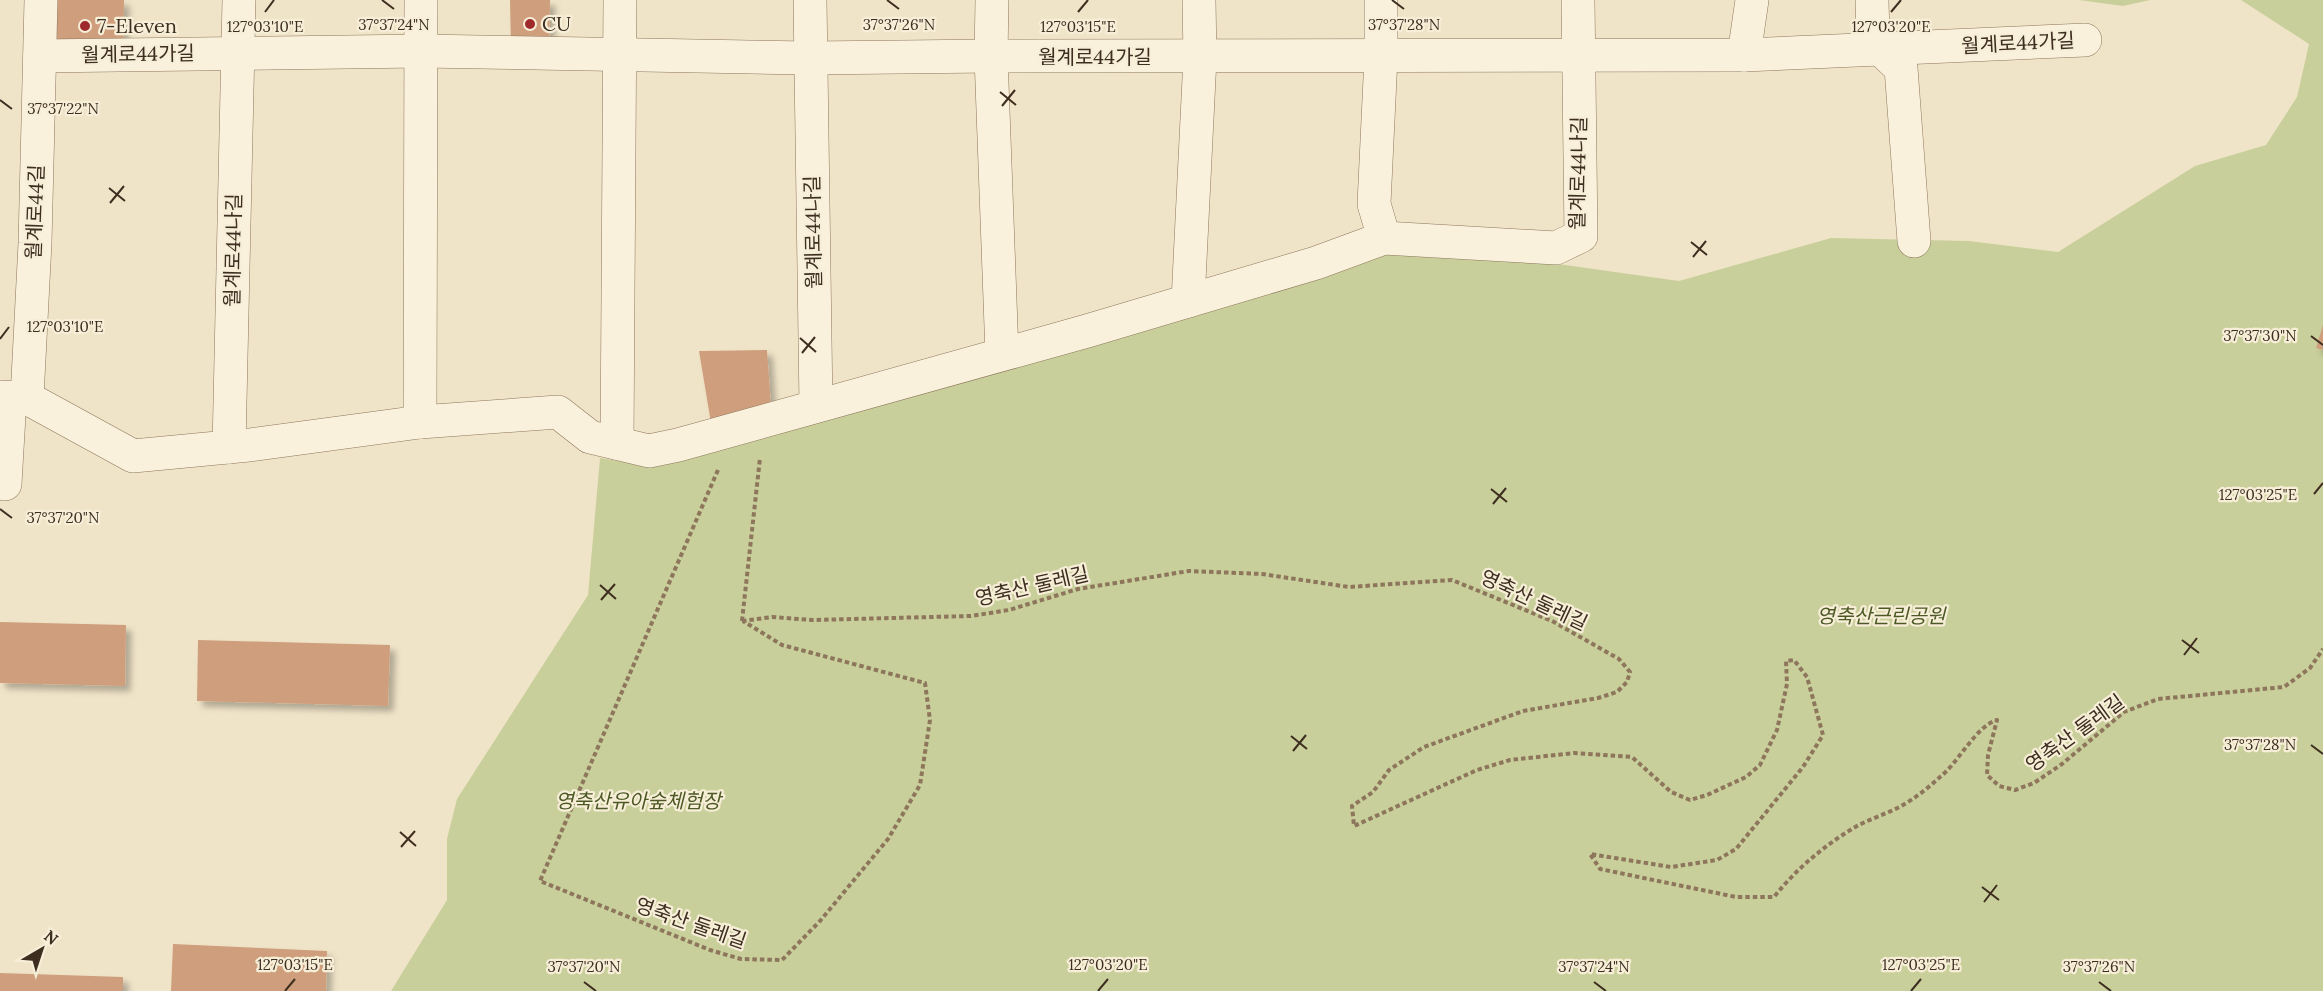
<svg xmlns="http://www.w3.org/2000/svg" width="2323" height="991" font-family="Lora,'Noto Sans KR',serif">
	<defs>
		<filter id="shadow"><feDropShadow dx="5.5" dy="5.5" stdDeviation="3" flood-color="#0004"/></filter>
	</defs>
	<rect width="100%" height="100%" fill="#f0e4c8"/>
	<g fill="#c9cf9b">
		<path d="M2079,0H2150L2123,6Z"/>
		<path d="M2241,0H2323V991H391L447,900V839L457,799L588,595L600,458L655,467L1107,340L1387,254L1558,264L1679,281L1831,238L1969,241L2058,252L2195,166L2266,145L2297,97L2309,44Z"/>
	</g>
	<g fill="#cf9f7d" filter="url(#shadow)">
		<path d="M47,0H124L123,51H46Z"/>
		<path d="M510,0H550L549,49L511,48Z"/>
		<path d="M2323,325V350L2316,348Z"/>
		<path d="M767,350L771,407L711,423L699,351Z"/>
		<path d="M0,622L126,625L125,686L0,683Z"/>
		<path d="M198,640L390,645L388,706L197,701Z"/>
		<path d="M173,944L327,951L326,991H171Z"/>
		<path d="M0,973L123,977V991H0Z"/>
	</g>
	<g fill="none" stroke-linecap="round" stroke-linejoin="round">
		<g stroke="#8d765c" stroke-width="34">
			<g id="minor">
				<path d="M810,0L816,406"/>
				<path d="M992,0L991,56L1002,354"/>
				<path d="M1381,0V57L1374,204L1384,238L1556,248L1581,236L1578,0"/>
				<path d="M1872,0C1873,40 1871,42 1901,68L1914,241"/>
				<path d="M1744,55L1752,0"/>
				<path d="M40,56L422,51L810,58L991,56L1744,55L2085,40"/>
				<path d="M1188,301L1200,58L1199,0"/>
				<path d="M0,397L27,398L133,456L249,445L420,422L558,412L590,437L649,451L678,445L1087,331L1316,263L1384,238"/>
				<path d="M27,398L35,243L41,0"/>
				<path d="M420,422L421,0"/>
				<path d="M617,443L620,0"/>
				<path d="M229,447L239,0"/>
				<path d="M5,484L10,398"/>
			</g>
		</g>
		<g stroke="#8d765c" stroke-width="4" stroke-dasharray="4.5 3" stroke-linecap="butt">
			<path d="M718,470L540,881L710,950L741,959L782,960L820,921L888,839L920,785L930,720L925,683L782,645L743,621"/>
			<path d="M742,621L772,617L812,620L971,616L1009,610L1078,589L1189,571L1262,574L1349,587L1452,580L1552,621L1619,659L1630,672L1627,682L1617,692L1598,698L1523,711L1424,747L1389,770L1373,792L1352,806L1354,826L1477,770L1510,760L1574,753L1632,757L1671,792L1690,800L1707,795L1746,777L1760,765L1777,730L1787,684L1786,661L1794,660L1807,677L1823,735L1803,767L1736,849L1717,860L1671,867L1590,854L1600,869L1736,897H1774C1796,869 1826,844 1857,826C1872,818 1889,813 1903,805C1917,797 1929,787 1940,777C1959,762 1976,726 1997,720L1988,755L1987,775L1999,786L2015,790L2034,783L2062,764L2124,712L2158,699L2284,687L2310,668L2323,649"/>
			<path d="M742,621L760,458"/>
		</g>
		<use href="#minor" stroke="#faf1dc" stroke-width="33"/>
	</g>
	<path fill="none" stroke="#3d2e20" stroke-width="2" d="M382,0L394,9M887,0L899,9M1392,0L1404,9M265,12L274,0M1078,12L1088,0M1891,12L1901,0M1000,92L1016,105M0,100L12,109M1002,106L1015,90M109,188L125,201M110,203L124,186M1691,242L1707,255M1693,257L1706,241M2311,336L2323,345M800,338L816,352M0,339L9,327M802,353L815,337M1491,489L1507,502M2314,494L2323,483M1493,504L1506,488M0,509L12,518M600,585L616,599M601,600L615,584M2182,640L2199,653M2184,655L2197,638M1291,736L1307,749M2311,745L2323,754M1293,751L1306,735M400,832L416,846M401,847L415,831M1982,887L1999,900M1984,902L1997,885M584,982L596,991M1594,982L1606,991M2099,982L2111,991M285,991L295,979M1098,991L1108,979M1911,991L1921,979"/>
	<g fill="#9e2a2b" stroke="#f7eed8" stroke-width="2">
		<circle cx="530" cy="24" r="6"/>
		<circle cx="85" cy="26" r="6"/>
	</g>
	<g text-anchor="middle" stroke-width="4.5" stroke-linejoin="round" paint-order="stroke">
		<g font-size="20" fill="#3d2e20" stroke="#f7eed8" text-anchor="start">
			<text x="542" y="31">CU</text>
			<text x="97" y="33">7-Eleven</text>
		</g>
		<g font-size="20" fill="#3d2e20" stroke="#f7eed8">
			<text transform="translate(2018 43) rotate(-3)" y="7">월계로44가길</text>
			<text transform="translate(138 54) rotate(-1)" y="7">월계로44가길</text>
			<text x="1095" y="64">월계로44가길</text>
			<text transform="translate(1578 173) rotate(-89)" y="7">월계로44나길</text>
			<text transform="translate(35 212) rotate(-88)" y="7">월계로44길</text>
			<text transform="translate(813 232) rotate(-91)" y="7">월계로44나길</text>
			<text transform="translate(233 250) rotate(-89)" y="7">월계로44나길</text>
			<text transform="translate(1032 586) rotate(-13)" y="7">영축산 둘레길</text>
			<text transform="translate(1534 600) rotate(25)" y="7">영축산 둘레길</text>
			<text transform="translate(2075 733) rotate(-36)" y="7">영축산 둘레길</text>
			<text transform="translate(691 923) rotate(19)" y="7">영축산 둘레길</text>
		</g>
		<g font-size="20" font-style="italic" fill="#4d5a26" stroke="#f7eed8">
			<text x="1881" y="623">영축산근린공원</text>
			<text x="638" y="808">영축산유아숲체험장</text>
		</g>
	</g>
	<g font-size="15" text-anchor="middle" fill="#3d2e20" stroke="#f7eed8" stroke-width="4.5" stroke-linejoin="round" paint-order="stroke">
		<text x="394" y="30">37°37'24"N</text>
		<text x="899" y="30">37°37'26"N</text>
		<text x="1404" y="30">37°37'28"N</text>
		<text x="265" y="32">127°03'10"E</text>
		<text x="1078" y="32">127°03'15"E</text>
		<text x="1891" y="32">127°03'20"E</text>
		<text x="63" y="114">37°37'22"N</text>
		<text x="65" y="332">127°03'10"E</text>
		<text x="2260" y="341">37°37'30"N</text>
		<text x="2258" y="500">127°03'25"E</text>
		<text x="63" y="523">37°37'20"N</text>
		<text x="2260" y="750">37°37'28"N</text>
		<text x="295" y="970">127°03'15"E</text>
		<text x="1108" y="970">127°03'20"E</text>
		<text x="1921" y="970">127°03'25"E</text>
		<text x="584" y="972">37°37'20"N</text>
		<text x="1594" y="972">37°37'24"N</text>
		<text x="2099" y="972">37°37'26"N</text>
	</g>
	<g transform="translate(42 949) rotate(39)" stroke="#f7eed8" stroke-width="4.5" paint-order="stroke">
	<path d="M0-4.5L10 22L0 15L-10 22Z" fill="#3d2e20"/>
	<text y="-9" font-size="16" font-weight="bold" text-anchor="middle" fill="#3d2e20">N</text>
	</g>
</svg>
